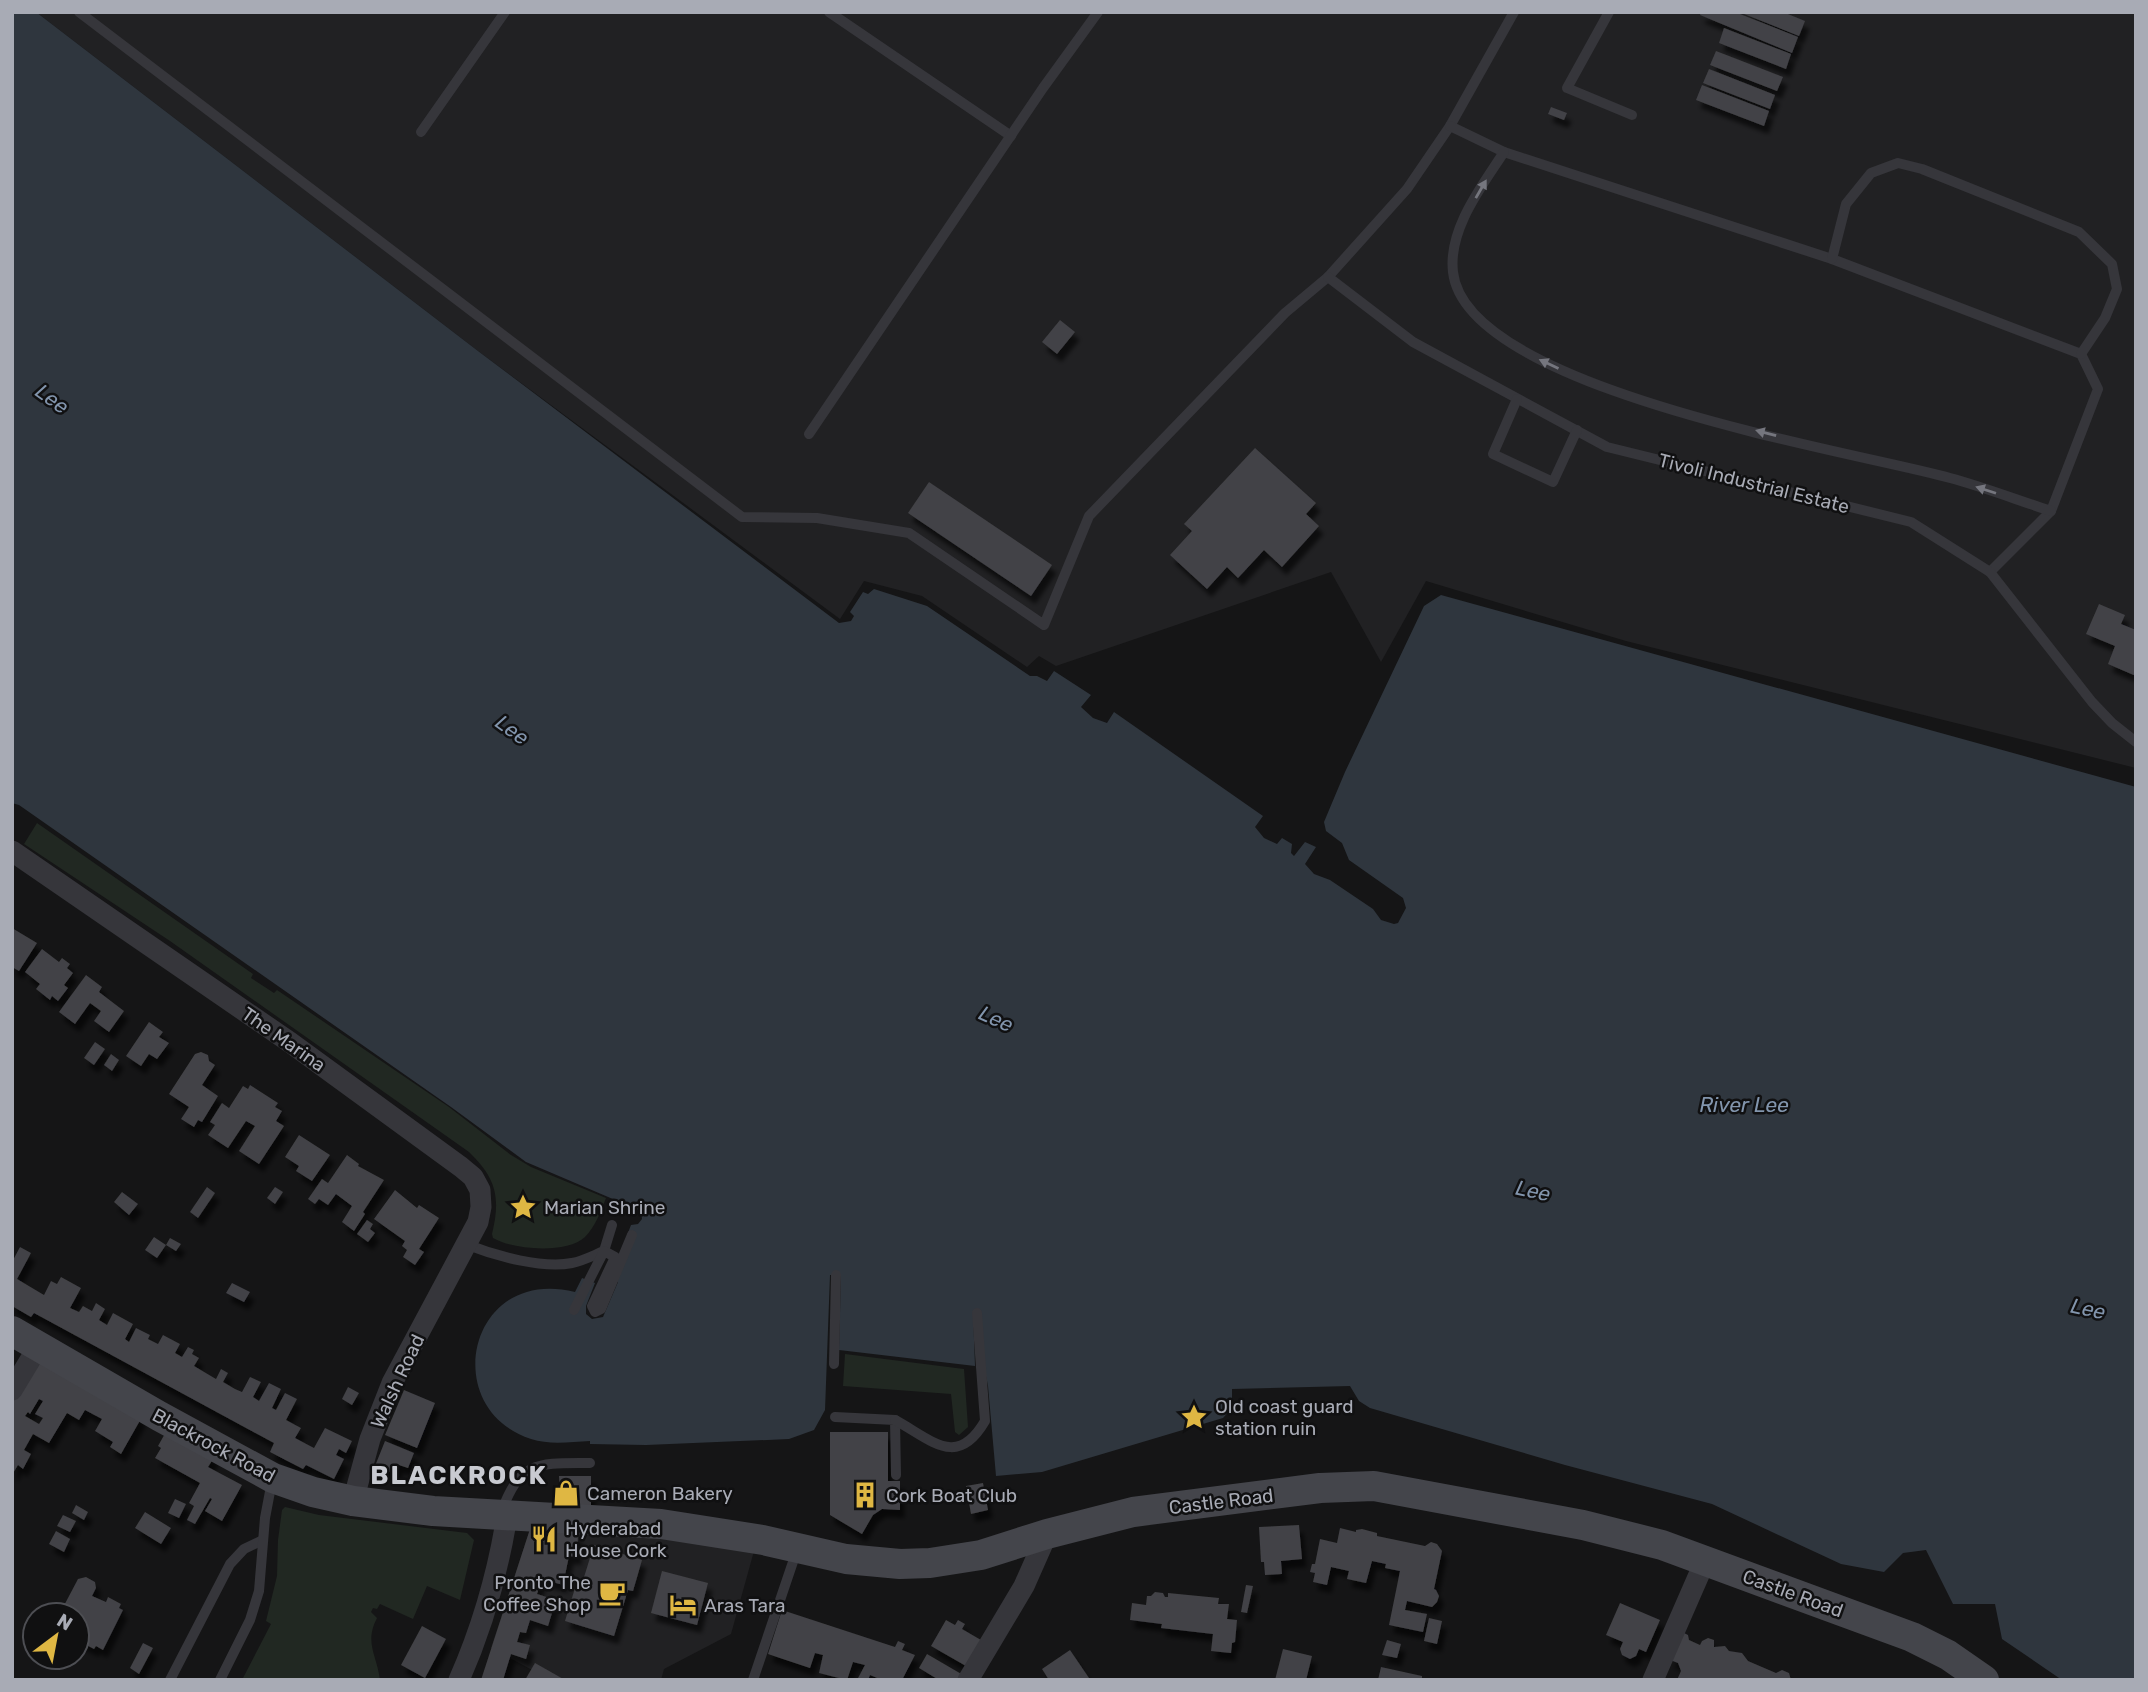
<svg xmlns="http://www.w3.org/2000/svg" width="2148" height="1692" font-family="Rubik,sans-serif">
	<defs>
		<filter id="shadow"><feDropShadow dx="4.5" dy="8" stdDeviation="2" flood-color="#0009"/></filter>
	</defs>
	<rect width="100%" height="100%" fill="#151516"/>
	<g fill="#212123">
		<path d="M36,12H2136V768L1626,641L1426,581L1381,662L1331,572L1056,666L1039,656L1027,667L922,596L864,581L840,619L478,351Z"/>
		<path d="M530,1529L608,1537L612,1532L754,1551L731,1634L664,1669L661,1680H551L491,1648Z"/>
	</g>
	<g fill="#212822">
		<path d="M37,823L253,974L251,978L274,993L277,990L449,1107L511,1155L531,1167L606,1198C601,1211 595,1227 585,1237C567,1254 513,1250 493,1238L492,1234C501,1197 496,1178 469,1152L170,941L24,844Z"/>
		<path d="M845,1354L964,1369L968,1427L959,1435L955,1432L951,1394L843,1386Z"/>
		<path d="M285,1507L319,1515L467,1533L474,1540L460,1600L427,1586L413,1619L380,1604L377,1609L373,1608L371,1612L377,1618C364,1643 377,1655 380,1680H242L271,1624L266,1621L277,1576L278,1540L282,1510Z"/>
	</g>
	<path fill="#2f363e" d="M12,12H36L478,351L839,623L851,621L854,616L850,612L863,592L868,594L874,589L927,606L1030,676H1037L1047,681L1054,671L1091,695L1081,707L1093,718L1107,723L1114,712L1263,816L1255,827L1264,838L1277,844L1282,838L1292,844L1291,853L1294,856L1305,842L1316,847L1305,864L1314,874L1330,880L1373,909L1381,920L1394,924L1398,923L1406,908L1403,898L1349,860L1342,843L1326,831L1324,822L1345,772L1424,606L1441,595L2136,787V1680H2062L2002,1639L1995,1604H1953L1926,1550L1903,1553L1884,1572L1841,1564L1712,1504L1565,1465L1370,1408L1359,1401L1350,1386L1232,1389V1408L1223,1418L1042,1472L996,1476L988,1386L973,1312L975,1366L839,1350L841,1275H830L825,1410L814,1430L789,1439L646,1445L590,1444V1441C570,1442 549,1445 531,1439C437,1408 469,1265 575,1292L582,1278L595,1283L586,1306V1314L592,1319L603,1317L618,1282L611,1278L631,1225L638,1224L642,1219L641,1211L526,1162L451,1107L19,805L12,803Z"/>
	<g fill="#424246" fill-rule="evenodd" filter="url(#shadow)">
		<path d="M1701,12H1735L1798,37L1792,53L1700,15Z"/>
		<path d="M1739,12H1783L1805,21L1799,36Z"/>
		<path d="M1724,28L1791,54L1786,69L1719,43Z"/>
		<path d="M1716,51L1783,77L1777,91L1710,65Z"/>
		<path d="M1709,69L1775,95L1770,109L1703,83Z"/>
		<path d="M1702,85L1769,111L1764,126L1696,100Z"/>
		<path d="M1551,107L1567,113L1564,120L1548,114Z"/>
		<path d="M1060,320L1075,332L1057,354L1042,342Z"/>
		<path d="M1255,448L1316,503L1306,514L1319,526L1282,567L1264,550L1238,578L1227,567L1207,589L1170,555L1192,531L1184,524Z"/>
		<path d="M929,482L1052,565L1031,596L908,513Z"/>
		<path d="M2099,604L2125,615L2121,624L2136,630V676L2108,664L2115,646L2086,634Z"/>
		<path d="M12,928L37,943L19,971L12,967Z"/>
		<path d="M42,949L59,962L62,958L70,964L67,968L73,973L64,985L68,988L58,1001L52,996L50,1000L36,989L40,984L25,972Z"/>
		<path d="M86,975L102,987L99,992L124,1011L109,1032L94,1021L101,1011L90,1003L75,1024L59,1012Z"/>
		<path d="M149,1022L163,1032L159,1037L169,1043L157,1059L149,1054L141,1066L126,1056Z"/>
		<path d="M95,1042L105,1049L94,1065L84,1058Z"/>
		<path d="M201,1052L208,1055L209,1061L215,1065L202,1085L218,1096L202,1122L198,1120L194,1127L181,1119L189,1107L169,1094L195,1054Z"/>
		<path d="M111,1054L119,1060L112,1071L104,1065Z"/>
		<path d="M250,1085L278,1103L275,1107L282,1111L276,1121L284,1126L259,1164L239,1151L255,1126L246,1121L228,1148L208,1135L215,1125L210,1122L222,1103L229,1108L243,1086L248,1089Z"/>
		<path d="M299,1135L330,1155L312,1181L296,1171L299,1166L285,1157Z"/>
		<path d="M347,1155L359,1164L358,1166L384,1180L363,1212L365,1214L354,1231L342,1222L352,1206L336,1194L328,1205L319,1199L315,1204L308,1199L322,1179L328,1183Z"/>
		<path d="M207,1187L215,1193L198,1218L190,1212Z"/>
		<path d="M275,1187L283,1192L275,1204L267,1198Z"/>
		<path d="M395,1190L417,1208L419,1205L439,1218L419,1249L424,1252L415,1265L403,1257L407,1250L402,1246L405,1241L374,1219Z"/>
		<path d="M122,1192L138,1204L129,1215L114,1202Z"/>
		<path d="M367,1220L373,1224L370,1229L375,1233L368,1242L357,1234Z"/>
		<path d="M154,1237L166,1245L170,1238L181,1244L176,1251L166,1245L157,1258L145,1250Z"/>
		<path d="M20,1247L31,1253L17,1279L44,1295L51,1281L57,1284L61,1277L81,1288L70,1308L79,1312L83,1306L92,1311L96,1303L105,1309L99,1320L107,1325L113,1313L133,1324L125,1339L129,1342L136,1328L150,1335L148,1339L158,1344L163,1335L180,1344L175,1353L182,1357L188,1347L194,1350L192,1354L199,1358L194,1366L216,1379L221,1369L228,1373L223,1382L235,1389L242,1392L250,1377L261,1382L253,1397L259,1401L269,1383L281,1389L272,1408L276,1410L285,1393L297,1399L286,1420L301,1428L295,1438L314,1448L325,1428L352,1441L346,1453L339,1449L336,1455L344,1459L334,1479L306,1465L303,1469L270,1452L274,1443L34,1313L31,1317L12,1306V1262Z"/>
		<path d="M232,1283L250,1292L244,1302L226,1293Z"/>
		<path d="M39,1356L142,1417L121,1454L110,1447L113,1442L95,1431L102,1419L85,1410L79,1420L67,1413L49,1443L33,1434L24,1450L31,1454L23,1469L18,1465L12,1475V1400ZM39,1399L43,1401L35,1414L43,1418L39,1424L25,1416L28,1412L30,1414Z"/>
		<path d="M348,1387L359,1393L352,1405L342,1399Z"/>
		<path d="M404,1390L435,1403L417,1448L385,1435Z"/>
		<path d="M167,1430L215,1456L208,1467L242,1485L222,1521L205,1511L212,1499L210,1498L195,1524L187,1520L194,1506L189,1503L200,1483L155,1458L161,1448L158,1446Z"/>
		<path d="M830,1432H888V1481H900V1510L882,1509L873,1515L862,1534L830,1515Z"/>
		<path d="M385,1441L414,1453L408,1468L399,1465L395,1474L375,1466Z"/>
		<path d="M559,1476H591V1511H561Z"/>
		<path d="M983,1483L988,1510L971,1514L966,1486Z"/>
		<path d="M175,1499L186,1504L179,1518L168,1513Z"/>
		<path d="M76,1505L88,1512L84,1520L72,1513Z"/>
		<path d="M145,1512L171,1528L161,1544L135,1528Z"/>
		<path d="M63,1515L76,1521L70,1532L57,1526Z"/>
		<path d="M1299,1525L1302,1559L1281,1561L1282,1574L1265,1575L1264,1562H1261L1259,1527Z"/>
		<path d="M1340,1528L1356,1532V1530L1362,1529L1377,1533V1536L1425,1546L1431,1542L1437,1544L1442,1551L1434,1589L1436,1590L1439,1596L1437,1602L1432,1607L1407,1601L1405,1610L1427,1614L1423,1632L1389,1625L1400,1571L1385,1568L1386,1564L1372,1561L1366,1583L1347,1579L1349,1571L1331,1567L1327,1585L1313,1582L1315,1573L1310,1572L1312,1564H1315L1320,1539L1337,1543Z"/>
		<path d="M530,1529L578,1534L577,1557L569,1556L563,1585L542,1579L537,1594L556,1600L548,1626L530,1620L526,1633L520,1632L517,1642L530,1645L526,1659L511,1654L503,1680H481Z"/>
		<path d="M56,1531L70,1539L64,1552L49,1544Z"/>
		<path d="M594,1545L642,1560L633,1591L628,1590L614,1636L565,1621L575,1588L580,1590Z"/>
		<path d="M662,1571L708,1583L697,1625L651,1613Z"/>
		<path d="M86,1577L95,1582L96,1588L92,1596L106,1602L108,1597L121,1604L119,1608L123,1610L103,1650L96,1646L94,1649L77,1640L79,1628L77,1626V1615H59L78,1579Z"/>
		<path d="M1246,1585L1253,1586L1247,1613L1241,1612Z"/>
		<path d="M1155,1592L1163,1593L1165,1597H1168V1593L1219,1598L1218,1604H1229L1227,1619L1237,1620L1235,1642L1232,1643L1231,1653L1211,1651L1213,1634L1161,1628L1162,1624L1130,1620L1132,1603L1146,1605L1147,1596H1151Z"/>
		<path d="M1620,1603L1660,1620L1646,1652L1639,1649L1636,1656L1630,1659L1622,1655L1620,1649L1623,1642L1606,1635Z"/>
		<path d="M782,1610L895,1647L898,1641L905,1644L902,1650L915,1655L902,1680H882L870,1675L868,1680H857L865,1665L853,1662L847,1680L819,1673L823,1655L815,1653L810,1668L768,1654Z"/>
		<path d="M1429,1618L1442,1621L1437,1644L1424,1641Z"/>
		<path d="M946,1620L955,1625L958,1620L965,1624L962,1629L981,1640L966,1666L931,1646Z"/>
		<path d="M422,1626L446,1639L425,1678L401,1665Z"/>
		<path d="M1684,1633L1688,1635L1689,1640L1700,1645L1702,1641L1708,1638L1714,1640V1647L1725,1646L1729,1651L1742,1653L1748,1661L1776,1673L1782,1670L1789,1673L1791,1680H1677L1681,1671L1678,1663L1670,1660Z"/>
		<path d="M1387,1640L1401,1644L1397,1658L1382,1655Z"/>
		<path d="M143,1643L153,1648L139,1674L130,1668Z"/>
		<path d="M1283,1649L1312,1656L1306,1680H1275Z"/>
		<path d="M1070,1650L1089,1678L1049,1680L1042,1669Z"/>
		<path d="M927,1654L963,1675L960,1680H939L919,1668Z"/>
		<path d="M535,1663L565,1680H525Z"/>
		<path d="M1381,1667L1422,1676V1680H1378Z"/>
	</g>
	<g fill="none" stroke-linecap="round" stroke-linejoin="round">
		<g stroke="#36363b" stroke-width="10">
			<path d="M79,12L742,517L817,518L909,533L1044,625L1089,516L1285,313L1328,277L1407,189L1450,126L1514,12"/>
			<path d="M829,12L1011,136"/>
			<path d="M1609,12L1567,88L1632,115"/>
			<path d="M1450,126L1504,152L1832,259L2081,354L2098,389L2051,511L1990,572"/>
			<path d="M421,132L505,12"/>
			<path d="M1504,152C1482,186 1448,229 1453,272C1466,390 1852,451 1950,478C1984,487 2017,500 2051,511"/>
			<path d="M1832,259L1846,204L1871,173L1898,163L1922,169L2079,232L2112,264L2117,289L2105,318L2081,354"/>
			<path d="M1328,277L1413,342L1607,447L1911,522L1990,572L2092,702L2112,723L2136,742"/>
			<path d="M1517,399L1493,454L1553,482L1577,430"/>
			<path d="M809,434L1043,88L1098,12"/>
			<path d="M468,1245C496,1256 543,1269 572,1263C583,1261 594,1255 604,1251L612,1225"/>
			<path d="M574,1310L604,1251L615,1257L592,1306L595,1312L601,1309L632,1235"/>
			<path d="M834,1364L836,1275"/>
			<path d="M835,1417L895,1420L896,1475"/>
			<path d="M895,1420C932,1440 957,1469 985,1421L977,1313"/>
			<path d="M501,1513C520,1460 538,1463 590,1463"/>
			<path d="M170,1680L230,1564L244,1549L263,1540"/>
			<path d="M220,1680L250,1620L259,1591L265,1518L272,1481"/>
			<path d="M753,1680L797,1550"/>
		</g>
		<g stroke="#36363b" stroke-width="21">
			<path d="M12,851L291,1043L461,1167L473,1177L480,1190L481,1207L478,1222L392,1383L370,1439L353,1501"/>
			<path d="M12,1390L38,1347"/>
			<path d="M459,1680C482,1628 498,1572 507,1516"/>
			<path d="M968,1680L1024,1586L1047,1534"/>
			<path d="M1653,1680L1705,1561"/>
		</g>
		<path stroke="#44454b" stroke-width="30" d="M12,1331L159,1416L273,1478L313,1492L353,1501L433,1511L661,1524L763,1540L846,1559L900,1564L930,1563L981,1555L1047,1534L1133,1512L1320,1488L1374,1486L1583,1525L1662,1545L1912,1637L1948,1655L1984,1680"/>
	</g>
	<defs><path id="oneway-solid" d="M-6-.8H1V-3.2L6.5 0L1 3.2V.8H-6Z" transform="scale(1.75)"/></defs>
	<g fill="#75767e">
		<use href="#oneway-solid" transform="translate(1481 189) rotate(-60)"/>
		<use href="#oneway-solid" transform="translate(1549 364) rotate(-155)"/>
		<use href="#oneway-solid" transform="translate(1766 433) rotate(-165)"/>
		<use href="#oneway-solid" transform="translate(1986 490) rotate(-162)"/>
	</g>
	<defs>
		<g id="sight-bare" transform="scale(2.1)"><path d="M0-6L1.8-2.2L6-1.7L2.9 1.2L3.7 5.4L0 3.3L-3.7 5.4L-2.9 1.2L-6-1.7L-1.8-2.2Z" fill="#dfb743" stroke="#101011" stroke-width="2.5" paint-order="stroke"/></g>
		<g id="shop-bare" transform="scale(2.1)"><path d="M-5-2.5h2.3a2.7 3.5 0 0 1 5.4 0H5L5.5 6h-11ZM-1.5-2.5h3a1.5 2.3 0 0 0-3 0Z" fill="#dfb743" stroke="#101011" stroke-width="2.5" paint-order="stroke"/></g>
		<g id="building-bare" transform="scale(2.1)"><path d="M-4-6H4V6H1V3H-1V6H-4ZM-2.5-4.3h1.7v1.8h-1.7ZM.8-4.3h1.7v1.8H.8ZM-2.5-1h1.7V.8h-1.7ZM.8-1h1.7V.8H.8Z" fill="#dfb743" stroke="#101011" stroke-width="2.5" paint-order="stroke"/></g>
		<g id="restaurant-bare" transform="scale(2.1)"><path d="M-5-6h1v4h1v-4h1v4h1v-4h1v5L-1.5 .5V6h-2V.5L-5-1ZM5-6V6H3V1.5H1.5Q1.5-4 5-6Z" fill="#dfb743" stroke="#101011" stroke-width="2.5" paint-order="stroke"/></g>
		<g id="cafe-bare" transform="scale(2.1)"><path d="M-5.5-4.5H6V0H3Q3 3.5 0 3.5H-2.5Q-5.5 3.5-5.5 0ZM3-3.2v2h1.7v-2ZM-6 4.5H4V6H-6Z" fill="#dfb743" stroke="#101011" stroke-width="2.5" paint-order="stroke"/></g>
		<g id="hotel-bare" transform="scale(2.1)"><path d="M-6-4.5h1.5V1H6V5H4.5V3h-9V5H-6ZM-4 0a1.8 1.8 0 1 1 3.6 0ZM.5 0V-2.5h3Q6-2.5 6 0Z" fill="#dfb743" stroke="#101011" stroke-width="2.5" paint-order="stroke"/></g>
	</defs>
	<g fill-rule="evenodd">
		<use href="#sight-bare" x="523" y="1207"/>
		<use href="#sight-bare" x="1194" y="1417"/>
		<use href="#shop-bare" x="566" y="1493"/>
		<use href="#building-bare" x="865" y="1495"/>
		<use href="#restaurant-bare" x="544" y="1539"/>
		<use href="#cafe-bare" x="612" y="1593"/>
		<use href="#hotel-bare" x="683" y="1605"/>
	</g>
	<g text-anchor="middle" stroke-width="5" stroke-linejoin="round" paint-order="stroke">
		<g font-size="19" fill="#a8abb5" stroke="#101011">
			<text transform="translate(1754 483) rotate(14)" y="7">Tivoli Industrial Estate</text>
			<text transform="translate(284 1039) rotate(35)" y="7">The Marina</text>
			<text transform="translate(397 1381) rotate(-65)" y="7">Walsh Road</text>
			<text transform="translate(214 1445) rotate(28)" y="7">Blackrock Road</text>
			<text transform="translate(1221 1501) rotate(-7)" y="7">Castle Road</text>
			<text transform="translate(1793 1593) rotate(20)" y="7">Castle Road</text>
		</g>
		<g font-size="19" fill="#a8abb5" stroke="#101011" text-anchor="start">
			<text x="544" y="1214">Marian Shrine</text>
			<text x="1215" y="1413">Old coast guard<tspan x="1215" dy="22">station ruin</tspan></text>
			<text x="587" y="1500">Cameron Bakery</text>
			<text x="886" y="1502">Cork Boat Club</text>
			<text x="565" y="1535">Hyderabad<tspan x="565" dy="22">House Cork</tspan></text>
			<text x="591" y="1589" text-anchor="end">Pronto The<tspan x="591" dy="22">Coffee Shop</tspan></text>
			<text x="704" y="1612">Aras Tara</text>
		</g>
		<g font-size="21" font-style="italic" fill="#8295ad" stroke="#101011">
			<text transform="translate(52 399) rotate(36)" y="7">Lee</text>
			<text transform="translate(512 730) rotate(36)" y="7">Lee</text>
			<text transform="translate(996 1019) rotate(24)" y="7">Lee</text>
			<text x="1744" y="1112">River Lee</text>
			<text transform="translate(1533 1191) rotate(12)" y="7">Lee</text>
			<text transform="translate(2088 1309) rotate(12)" y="7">Lee</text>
		</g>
		<g font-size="26" font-weight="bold" letter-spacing="2" fill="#c8cad1" stroke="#101011">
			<text x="459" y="1484">BLACKROCK</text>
		</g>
	</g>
	<rect width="2148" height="1692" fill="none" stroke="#a8abb5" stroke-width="28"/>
	<g transform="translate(56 1636) rotate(32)"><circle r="33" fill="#101011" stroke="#4d4e53" stroke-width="2"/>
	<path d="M0-5L12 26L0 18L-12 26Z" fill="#dfb743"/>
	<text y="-10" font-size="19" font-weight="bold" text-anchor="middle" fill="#a8abb5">N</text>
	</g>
</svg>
